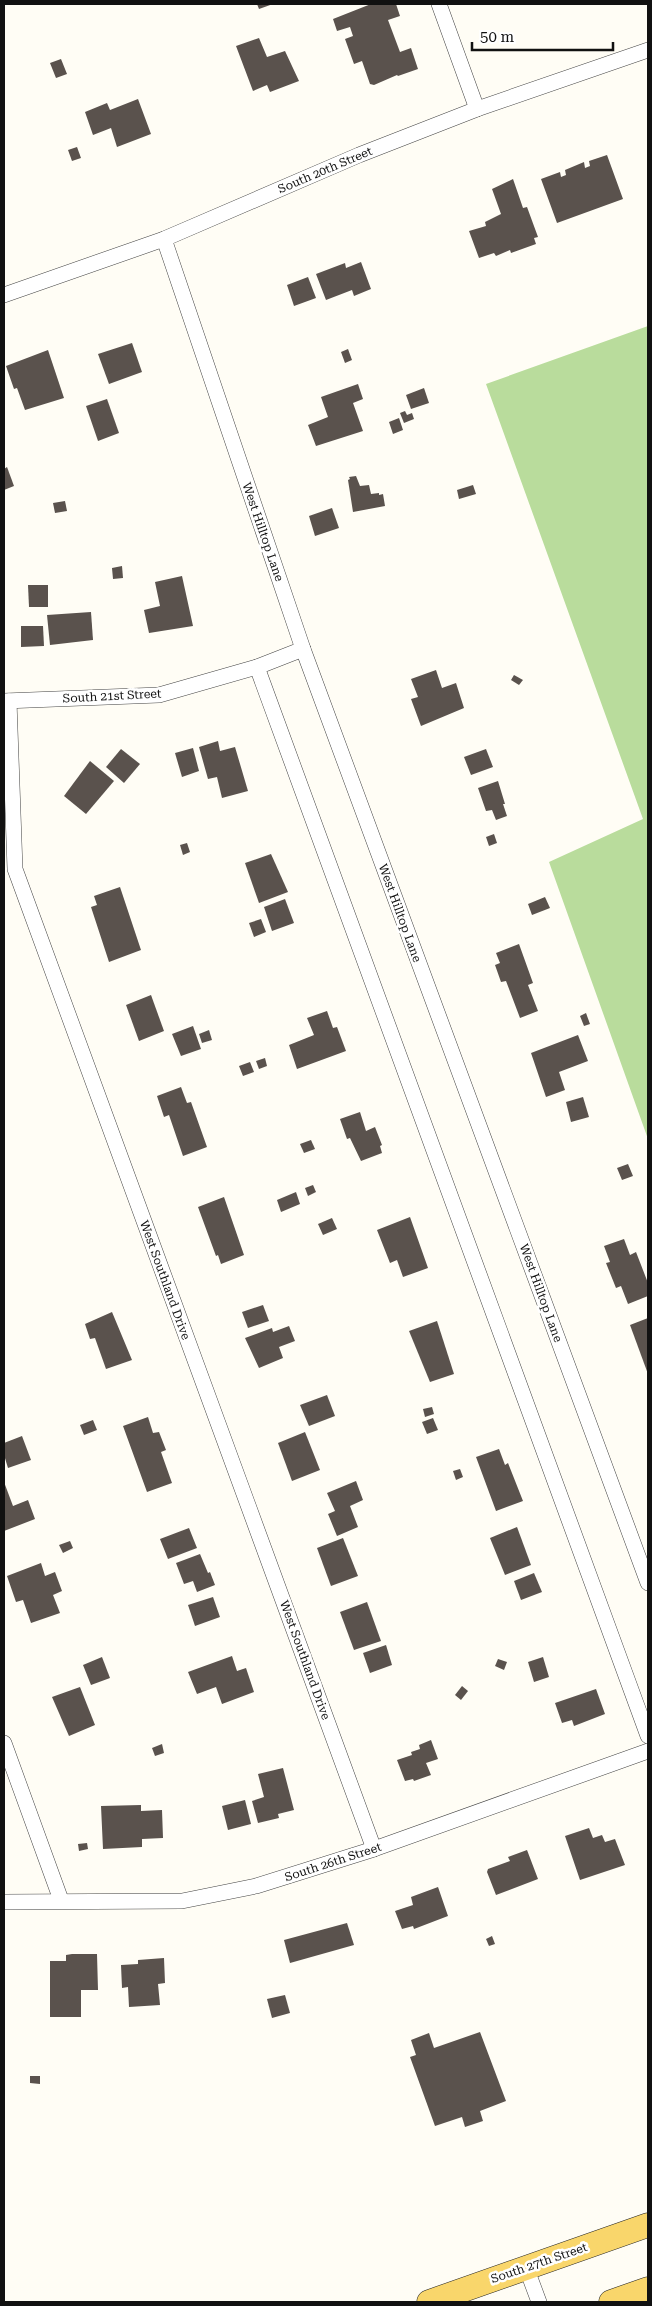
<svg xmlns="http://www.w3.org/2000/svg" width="652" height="2306" font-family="'Roboto Serif',serif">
	<rect width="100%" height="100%" fill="#fffdf5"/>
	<path fill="#b9dc9c" d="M648,326V1139L549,862L643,819L486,384Z"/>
	<g fill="#5a524d">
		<path d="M257,4H273L259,9Z"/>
		<path d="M371,4H396L400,16L388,20L400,52L411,48L418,69L398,76L397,75L374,85L370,84L362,61L354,64L345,39L353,36L350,27L337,31L333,19Z"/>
		<path d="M259,38L267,57L285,51L299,81L270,92L267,85L253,91L236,46Z"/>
		<path d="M61,59L67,74L56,78L50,63Z"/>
		<path d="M138,99L151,134L117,147L111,128L93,135L85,112L107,103L110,110Z"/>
		<path d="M77,147L81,158L72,161L68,150Z"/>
		<path d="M607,155L623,199L557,223L541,179L560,172L561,177L566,175L565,170L584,162L585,168L590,166L589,161Z"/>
		<path d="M513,179L523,208L527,207L538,237L534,238L536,244L511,253L510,250L496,256L494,253L479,258L469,231L486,226L485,222L501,214L492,189Z"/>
		<path d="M361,262L371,289L354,296L352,290L326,300L316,274L345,263L346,268Z"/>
		<path d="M308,277L316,298L294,306L287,285Z"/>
		<path d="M132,343L142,372L109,384L98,354Z"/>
		<path d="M348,349L352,360L345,363L341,352Z"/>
		<path d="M48,350L64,398L25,410L17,388L14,389L6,366Z"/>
		<path d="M358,384L363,399L353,403L363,431L316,446L308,425L328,417L321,397Z"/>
		<path d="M424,388L429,403L411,409L406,395Z"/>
		<path d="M107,399L119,433L98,441L86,406Z"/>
		<path d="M405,411L407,415L412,413L414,419L404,423L400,413Z"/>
		<path d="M399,418L403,430L393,434L389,422Z"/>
		<path d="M7,467L14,486L4,490V469Z"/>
		<path d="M356,476L360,486L369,485L371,494L379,493V495L383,494L385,506L353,512L348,480L350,479L349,477Z"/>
		<path d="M473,485L476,494L459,499L457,490Z"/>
		<path d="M65,501L67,511L55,513L53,503Z"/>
		<path d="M332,508L339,528L315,536L309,516Z"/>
		<path d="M122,566L123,578L113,579L112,568Z"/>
		<path d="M182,576L193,626L149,633L144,610L160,606L155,582Z"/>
		<path d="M28,585H48V607H29Z"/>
		<path d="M91,612L93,640L50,645L47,615Z"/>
		<path d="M21,626H43L44,646L21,647Z"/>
		<path d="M436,670L442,688L456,683L464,708L421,726L411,699L418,697L411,679Z"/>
		<path d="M514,675L523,680L519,685L511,680Z"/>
		<path d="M218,741L220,751L235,747L248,791L222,798L217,777L208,779L199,747Z"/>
		<path d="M193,748L199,771L182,777L175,753Z"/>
		<path d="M121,749L140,764L124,783L106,767Z"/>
		<path d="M486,749L493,767L471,775L464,757Z"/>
		<path d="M90,761L114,781L86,814L64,796Z"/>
		<path d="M498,781L505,804H503L507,816L496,820L492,810L486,811L478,788Z"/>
		<path d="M494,834L497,843L489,846L486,837Z"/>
		<path d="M187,843L190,852L183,855L180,845Z"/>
		<path d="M271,854L288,892L259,903L245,863Z"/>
		<path d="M120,887L141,950L109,962L91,907L97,905L94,896Z"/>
		<path d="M545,897L550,908L532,915L528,904Z"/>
		<path d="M285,899L294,923L272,931L264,907Z"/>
		<path d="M261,919L266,932L254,937L249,923Z"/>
		<path d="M519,944L533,983L528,985L538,1011L520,1018L506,981L501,982L495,965L500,963L496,953Z"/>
		<path d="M151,995L164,1031L139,1041L126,1005Z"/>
		<path d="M327,1011L333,1028L337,1027L346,1051L297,1069L289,1045L314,1035L307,1018Z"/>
		<path d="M586,1013L590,1024L584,1026L580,1016Z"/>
		<path d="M193,1026L201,1049L181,1056L172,1034Z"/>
		<path d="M209,1030L212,1040L202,1043L199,1034Z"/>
		<path d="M578,1035L588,1061L559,1072L565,1090L546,1097L531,1053Z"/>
		<path d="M265,1058L267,1066L259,1069L256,1061Z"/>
		<path d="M250,1062L254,1072L243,1076L239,1066Z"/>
		<path d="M181,1087L187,1103L191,1102L207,1147L183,1156L169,1115L164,1117L157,1096Z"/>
		<path d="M583,1097L589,1117L571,1122L566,1102Z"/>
		<path d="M360,1112L366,1131L375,1127L382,1145L380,1146L382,1153L361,1161L350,1138L347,1139L340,1119Z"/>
		<path d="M311,1140L315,1149L304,1153L300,1144Z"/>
		<path d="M628,1164L633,1176L622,1180L617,1168Z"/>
		<path d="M313,1185L316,1192L308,1196L305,1188Z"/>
		<path d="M296,1192L300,1204L281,1212L277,1200Z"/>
		<path d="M224,1197L244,1255L221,1264L218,1255L216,1256L198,1207Z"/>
		<path d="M410,1217L428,1268L403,1277L397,1260L390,1263L377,1230Z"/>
		<path d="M332,1218L337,1229L323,1235L318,1224Z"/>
		<path d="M624,1239L630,1255L636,1252L648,1283V1296L628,1304L621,1286L616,1288L606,1263L610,1262L604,1246Z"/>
		<path d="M263,1305L269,1321L248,1328L242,1312Z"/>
		<path d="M112,1312L132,1360L106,1369L95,1338L90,1339L85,1324Z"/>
		<path d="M648,1318V1374L630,1325Z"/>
		<path d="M437,1321L454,1374L430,1382L409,1331Z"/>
		<path d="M289,1326L295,1341L279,1347L283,1358L259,1368L245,1338L272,1328L273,1332Z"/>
		<path d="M327,1395L335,1416L309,1426L300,1405Z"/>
		<path d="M432,1407L434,1414L425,1417L423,1409Z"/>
		<path d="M148,1417L153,1433L159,1432L166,1450L161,1452L172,1483L147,1492L123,1426Z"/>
		<path d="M433,1418L438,1430L427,1434L422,1422Z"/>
		<path d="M93,1420L97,1430L84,1435L80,1425Z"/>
		<path d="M305,1432L320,1470L292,1481L278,1443Z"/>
		<path d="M22,1436L31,1460L8,1468L4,1455V1443Z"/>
		<path d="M499,1449L505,1465L508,1463L523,1501L496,1511L476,1457Z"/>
		<path d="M460,1469L463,1477L456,1480L453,1471Z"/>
		<path d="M356,1481L363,1500L350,1506L358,1527L337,1536L328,1514L335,1511L327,1493Z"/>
		<path d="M4,1482L13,1506L28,1500L35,1519L4,1531Z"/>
		<path d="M517,1527L531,1565L505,1575L490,1538Z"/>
		<path d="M189,1528L197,1548L168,1559L160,1539Z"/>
		<path d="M343,1538L358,1576L331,1586L317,1548Z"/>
		<path d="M70,1541L73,1548L63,1553L59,1545Z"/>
		<path d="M200,1554L208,1573L210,1572L215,1585L197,1592L193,1581L184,1584L176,1563Z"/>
		<path d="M41,1563L45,1576L55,1572L62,1591L53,1595L60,1613L31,1623L23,1600L16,1602L7,1576Z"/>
		<path d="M534,1573L542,1592L521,1600L514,1581Z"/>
		<path d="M213,1597L220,1617L195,1626L188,1605Z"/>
		<path d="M367,1602L381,1641L354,1650L340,1612Z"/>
		<path d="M386,1645L392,1665L370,1673L363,1653Z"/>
		<path d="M232,1656L237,1671L246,1668L254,1692L222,1704L216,1687L197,1694L188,1672Z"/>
		<path d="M102,1657L110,1678L91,1685L83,1665Z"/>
		<path d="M543,1657L549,1677L534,1682L528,1662Z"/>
		<path d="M498,1659L507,1662L504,1670L495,1666Z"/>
		<path d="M462,1686L468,1691L461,1700L455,1695Z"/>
		<path d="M80,1687L95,1725L69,1736L52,1697Z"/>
		<path d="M596,1689L605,1714L574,1726L572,1720L562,1723L555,1703Z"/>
		<path d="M431,1740L438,1759L426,1763L431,1775L414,1781L413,1779L405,1781L397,1760L412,1755L411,1752L420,1749L419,1745Z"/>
		<path d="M162,1744L164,1753L155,1756L152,1748Z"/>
		<path d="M283,1768L294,1810L278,1814L279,1818L258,1823L252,1801L264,1797L258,1774Z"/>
		<path d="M245,1800L251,1824L228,1830L222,1806Z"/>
		<path d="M141,1805V1811L162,1810L163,1838L142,1839V1847L103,1849L101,1806Z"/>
		<path d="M589,1828L593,1838L602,1835L605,1842L615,1839L625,1865L580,1880L565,1836Z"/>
		<path d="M87,1843L88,1849L79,1851L78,1844Z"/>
		<path d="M527,1850L538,1879L496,1895L487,1872L488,1869L510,1861L508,1857Z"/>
		<path d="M438,1887L448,1916L414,1929L413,1926L402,1929L395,1911L413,1905L411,1897Z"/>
		<path d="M347,1923L354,1945L290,1963L284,1940Z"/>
		<path d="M492,1936L495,1944L489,1946L486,1939Z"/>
		<path d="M72,1954H97L98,1990H81V2017H50V1961H66V1955Z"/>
		<path d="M164,1958L165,1983L158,1984L160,2005L129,2007L128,1987L122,1988L121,1965L138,1964V1960Z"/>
		<path d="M285,1995L290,2013L272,2018L267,1999Z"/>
		<path d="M480,2032L506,2101L480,2111L483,2121L465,2127L462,2117L435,2126L410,2057L416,2055L411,2040L429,2033L434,2048Z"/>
		<path d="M30,2076H40V2084L30,2083Z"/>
	</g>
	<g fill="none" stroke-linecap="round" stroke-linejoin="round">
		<g stroke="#444" stroke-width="16">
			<g id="street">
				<path d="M439,4L477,109"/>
				<path d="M164,239L303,649L648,1583"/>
				<path d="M4,295L164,239L359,155L477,109L648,50"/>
				<path d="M257,667L648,1736"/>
				<path d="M4,701L159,695L257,667L303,649"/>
				<path d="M9,701L15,869L374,1849"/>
				<path d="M4,1743L61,1900"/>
				<path d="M4,1902L182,1901L256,1886L374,1849L648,1751"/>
				<path d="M526,2267L539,2302"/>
			</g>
		</g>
		<g stroke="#222" stroke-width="25">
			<g id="primary">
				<path d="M429,2302L648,2225"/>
				<path d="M611,2302L648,2289"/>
			</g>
		</g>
		<use href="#street" stroke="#fff" stroke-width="15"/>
		<use href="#primary" stroke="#f9d66b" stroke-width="24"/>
	</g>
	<g text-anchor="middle" stroke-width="5" stroke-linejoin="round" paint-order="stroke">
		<g font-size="12" fill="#111" stroke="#fff">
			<text transform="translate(325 170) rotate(-23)" y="4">South 20th Street</text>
			<text transform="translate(263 532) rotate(71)" y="4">West Hilltop Lane</text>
			<text transform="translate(112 696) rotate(-3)" y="4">South 21st Street</text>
			<text transform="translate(400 913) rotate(70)" y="4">West Hilltop Lane</text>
			<text transform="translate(165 1280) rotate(70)" y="4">West Southland Drive</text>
			<text transform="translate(541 1293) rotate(70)" y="4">West Hilltop Lane</text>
			<text transform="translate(305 1660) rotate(70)" y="4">West Southland Drive</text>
			<text transform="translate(333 1862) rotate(-18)" y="4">South 26th Street</text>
			<text transform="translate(539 2263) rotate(-19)" y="4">South 27th Street</text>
		</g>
	</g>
	<rect width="652" height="2306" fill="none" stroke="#111111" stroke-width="10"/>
	<path d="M472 42v8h141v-8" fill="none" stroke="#111111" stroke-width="2.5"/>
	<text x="480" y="42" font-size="15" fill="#111111" stroke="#ffffff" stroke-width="4" paint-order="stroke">50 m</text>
</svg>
